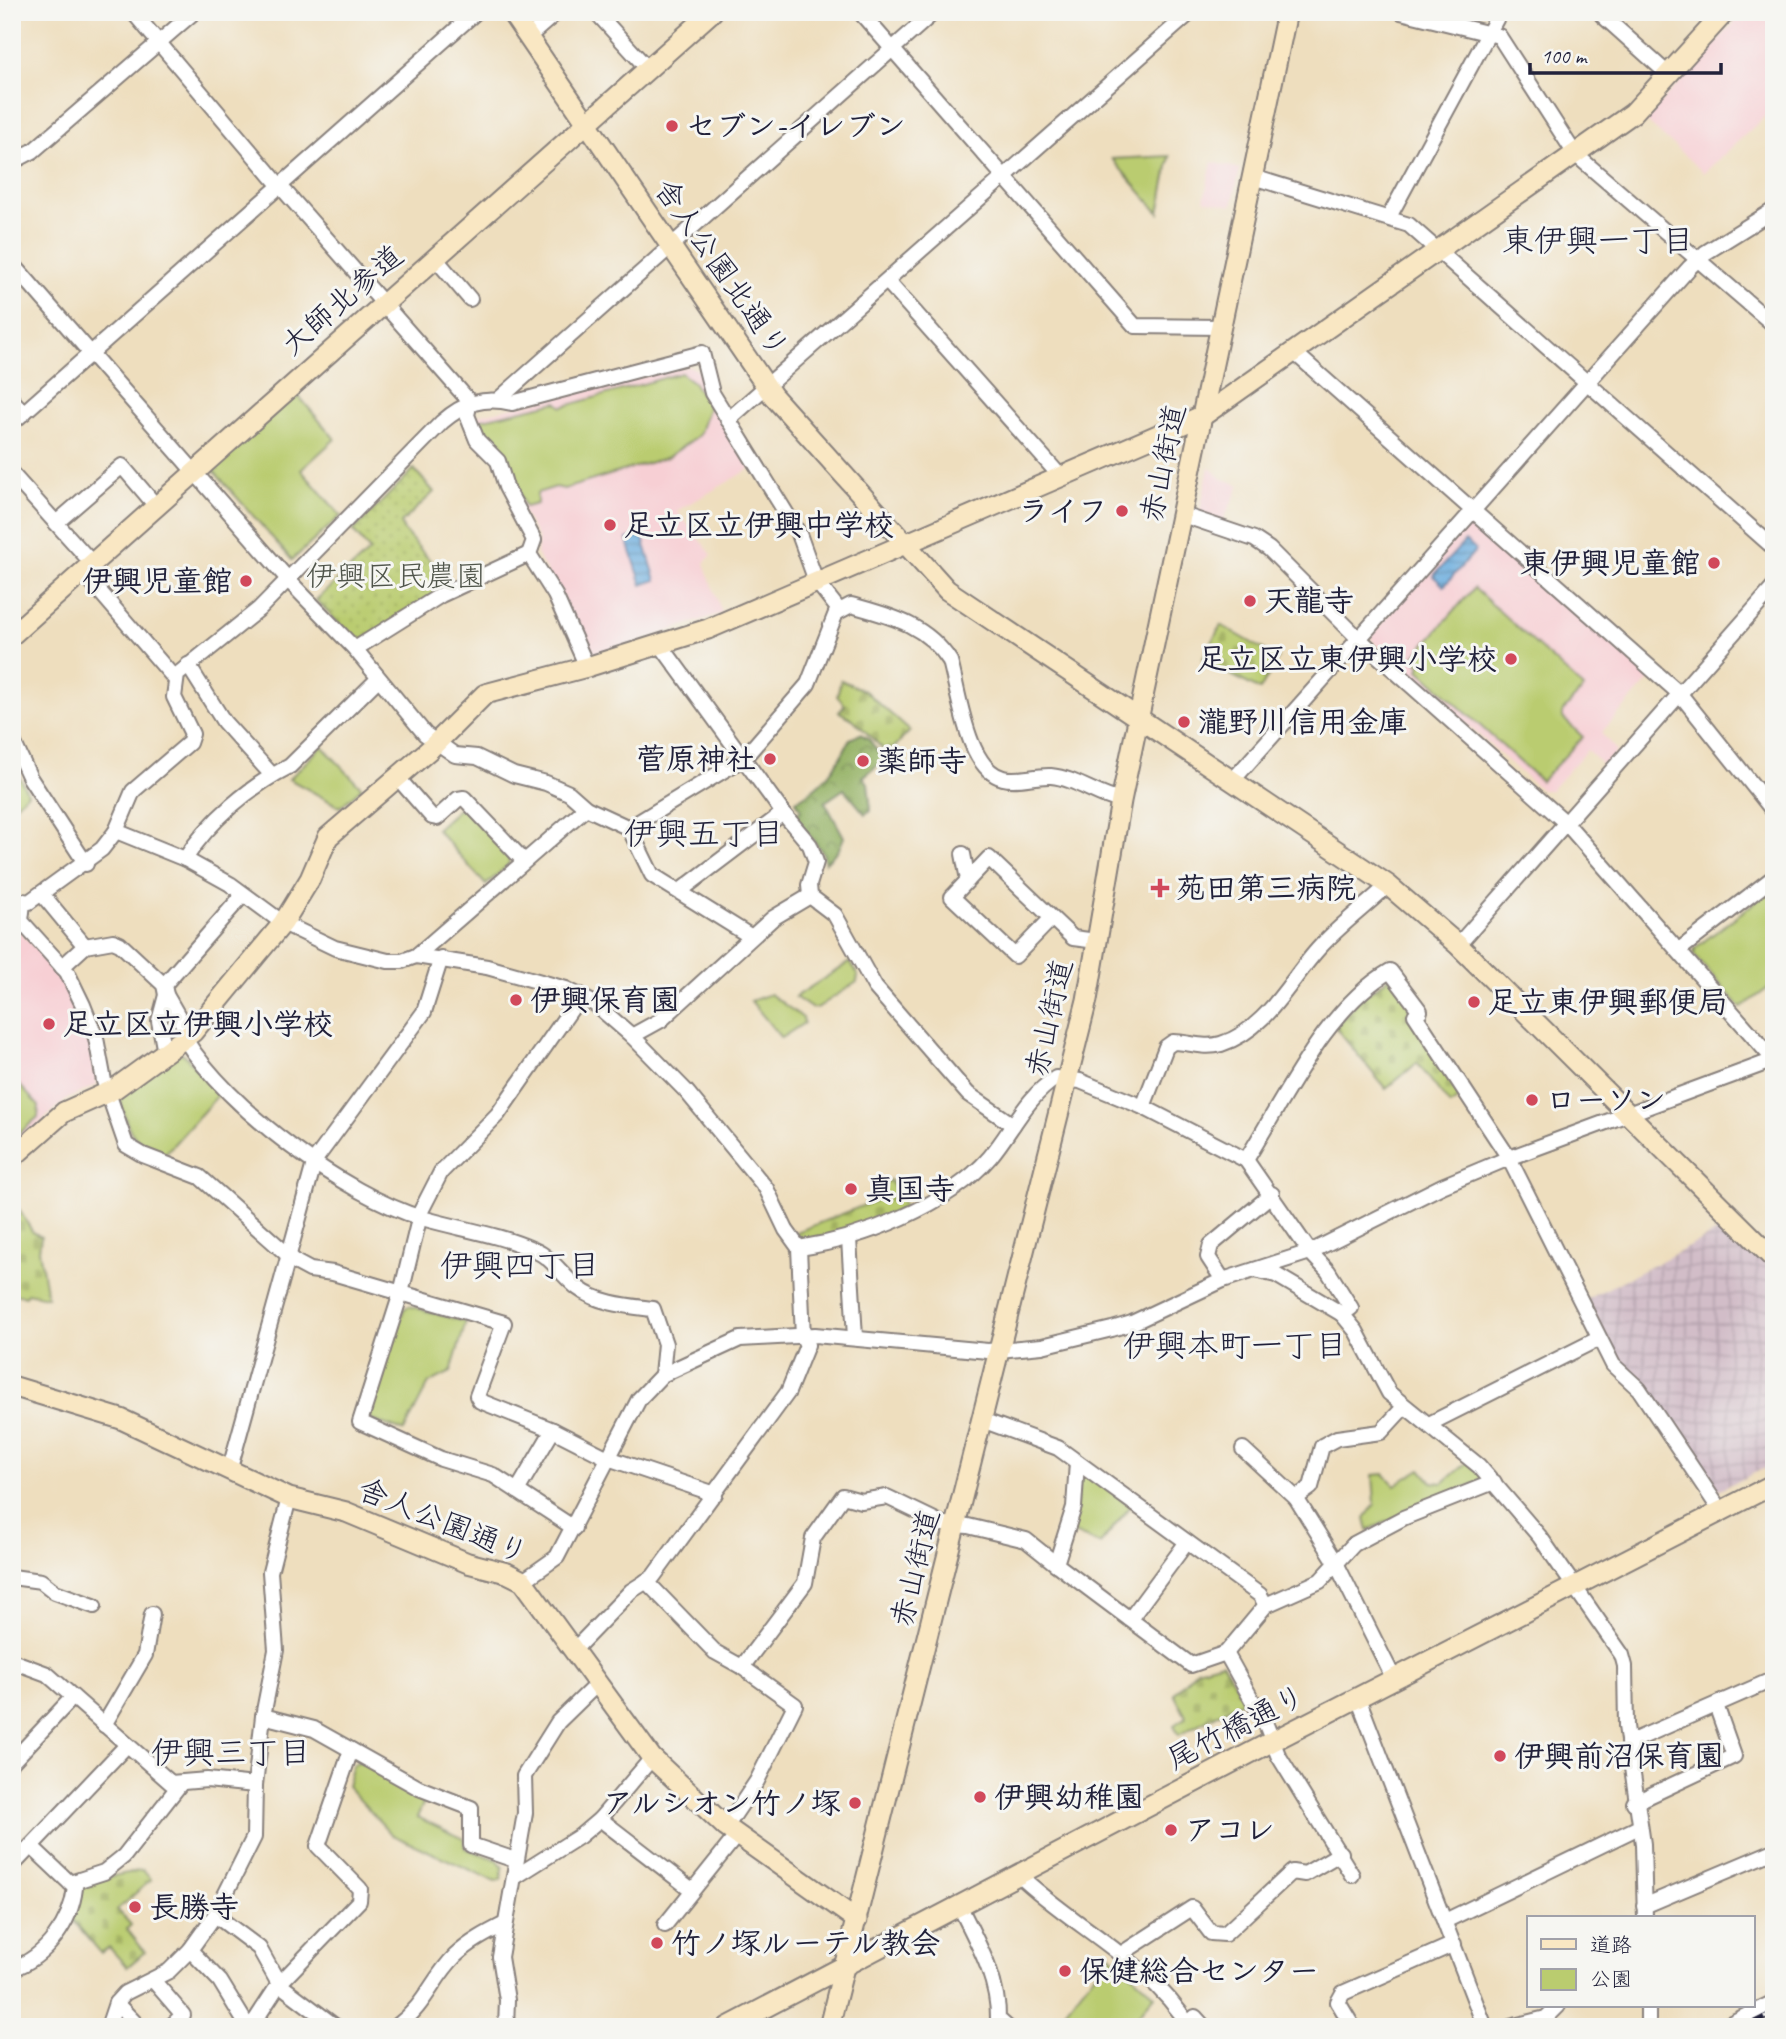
<svg xmlns="http://www.w3.org/2000/svg" width="1786" height="2039" font-family="Caveat,'Klee One',sans-serif">
	<defs>
		<pattern id="industrial-grid" width="8" height="8" patternUnits="userSpaceOnUse" patternTransform="scale(1.75)"><rect width="8" height="8" fill="#d2bdc8"/><path d="M0 4h8M4 0v8" fill="none" stroke="#b4a2ad"/></pattern>
		<pattern id="grass-dots" width="8" height="8" patternUnits="userSpaceOnUse" patternTransform="scale(1.75)"><rect width="8" height="8" fill="#bacc6f"/><path d="M2 2h.1M6 6h.1" fill="none" stroke="#a0af61" stroke-width="1.8" stroke-linecap="round"/></pattern>
		<pattern id="forest-crowns" width="20" height="18" patternUnits="userSpaceOnUse" patternTransform="scale(1.75)"><rect width="20" height="18" fill="#93b062"/><path d="M2 6a3 3 0 1 1 6 0M12 15a3 3 0 1 1 6 0" fill="none" stroke="#788f52"/></pattern>
		<pattern id="cemetery-stones" width="16" height="16" patternUnits="userSpaceOnUse" patternTransform="scale(1.75)"><rect width="16" height="16" fill="#bacc6f"/><path d="M2 7V4a2 2 0 0 1 4 0v3zM10 15v-3a2 2 0 0 1 4 0v3z" fill="#a0af61"/></pattern>
		<pattern id="water-rules" width="6" height="5" patternUnits="userSpaceOnUse" patternTransform="scale(1.75)"><rect width="6" height="5" fill="#69acde"/><path d="M0 2.5h6" fill="none" stroke="#568cb5"/></pattern>
	</defs>
	<rect width="100%" height="100%" fill="#f6f6f2"/>
	<filter id="ink" filterUnits="userSpaceOnUse"><feTurbulence type="fractalNoise" baseFrequency=".0143" numOctaves="2"/><feDisplacementMap in="SourceGraphic" scale="14" xChannelSelector="R" yChannelSelector="G"/><feConvolveMatrix kernelMatrix="1 2 1 2 8 2 1 2 1" color-interpolation-filters="sRGB"/></filter>
	<filter id="wash" filterUnits="userSpaceOnUse"><feTurbulence type="fractalNoise" baseFrequency=".00686" numOctaves="4" result="noise"/><feDisplacementMap in="SourceGraphic" scale="28" xChannelSelector="R" yChannelSelector="G"/><feGaussianBlur stdDeviation="1.57" result="paint"/><feColorMatrix in="noise" values="0 0 0 0 0 0 0 0 0 0 0 0 0 0 0 0 0 1.4 0 .05"/><feComposite in="paint" operator="in"/></filter>
	<g filter="url(#wash)">
		<rect width="100%" height="100%" fill="#eedebe"/>
		<g fill="#f7cfd4">
			<path d="M1744,12H1774V108L1704,173L1645,120Z"/>
			<path d="M1212,162L1240,169L1232,206L1204,200Z"/>
			<path d="M689,366L699,371L707,395L752,468L677,511L712,555L704,563L722,613L594,656L590,654L537,554L538,539L473,421L475,416Z"/>
			<path d="M1209,467L1221,478L1240,485L1222,523L1199,515Z"/>
			<path d="M1476,523L1651,678L1601,733L1617,751L1604,766L1587,750L1551,790H1541L1372,641L1371,636L1465,526Z"/>
			<path d="M12,923L61,975L79,1008L91,1039L97,1085L67,1099L12,1148Z"/>
		</g>
		<path fill="url(#industrial-grid)" d="M1729,1226L1774,1271V1464L1718,1490L1649,1389L1613,1354L1587,1299Z"/>
		<path fill="url(#grass-dots)" stroke="#6e7755" stroke-width="2" d="M414,469L434,492L401,523L404,531L451,584L358,643L316,600L370,551L353,531Z"/>
		<path fill="url(#forest-crowns)" stroke="#5a694e" stroke-width="2" d="M860,734L868,738L884,760L863,777L868,783L871,810L865,814L844,789L825,802L844,837L839,849L825,863L823,853L794,815L801,810L796,801C825,783 835,770 850,739Z"/>
		<g fill="url(#cemetery-stones)" stroke="#6e7755" stroke-width="2">
			<path d="M1221,625L1278,658L1260,690L1202,660Z"/>
			<path d="M841,680L865,691L910,731L888,754L853,719L839,712L845,705L837,696Z"/>
			<path d="M1390,977L1414,1010L1463,1096L1450,1105L1417,1063L1386,1089L1335,1027L1360,999Z"/>
			<path d="M890,1180L905,1207L869,1225L804,1243L794,1233L875,1201L871,1191Z"/>
			<path d="M12,1198L32,1231L41,1237L39,1250L47,1297L27,1293L25,1296L12,1294Z"/>
			<path d="M1222,1662L1244,1700L1179,1735L1174,1725L1186,1717L1174,1694L1197,1669Z"/>
			<path d="M143,1870L151,1880L117,1909L131,1925L127,1929L145,1952L127,1967L109,1947L101,1953L72,1919L83,1882Z"/>
		</g>
		<g fill="#bacc6f" stroke="#6e7755" stroke-width="2">
			<path d="M1170,156L1159,213L1112,159Z"/>
			<path d="M681,373L693,382L709,406L699,435L668,457L564,489L556,487L537,493V504L525,507L503,458L484,435L479,420L557,402L562,407Z"/>
			<path d="M296,393L335,439L301,470L341,516L292,560L212,469Z"/>
			<path d="M1474,588L1584,688L1563,711V718L1583,737L1541,781L1419,670L1421,665L1413,658Z"/>
			<path d="M322,746L362,788L340,807L289,779Z"/>
			<path d="M12,764L28,793L12,808Z"/>
			<path d="M458,809H464L509,857V864L486,885L436,829Z"/>
			<path d="M1767,893L1774,902V984L1741,1008L1694,955L1695,948Z"/>
			<path d="M850,962L858,975L857,982L817,1008H811L795,997Z"/>
			<path d="M770,994L803,1018L804,1023L781,1038L751,1001Z"/>
			<path d="M177,1053L184,1054L219,1094L165,1154C127,1139 130,1133 119,1096Z"/>
			<path d="M12,1077L39,1106L38,1117L12,1140Z"/>
			<path d="M409,1306L466,1322L451,1372L429,1383L404,1431L371,1420L368,1414L404,1309Z"/>
			<path d="M1467,1462L1483,1476L1479,1482L1368,1530L1365,1518L1375,1504L1373,1475L1384,1474L1395,1485L1421,1469L1432,1482L1443,1483Z"/>
			<path d="M1082,1470L1131,1506L1100,1544L1071,1532Z"/>
			<path d="M359,1761L426,1798L417,1817L464,1839L465,1848L498,1860L503,1867L501,1880L495,1881L392,1835L347,1786L353,1765Z"/>
			<path d="M1110,1954L1155,1995L1128,2027H1052Z"/>
		</g>
		<g fill="url(#water-rules)" stroke="#46678c" stroke-width="2">
			<path d="M642,535L656,580L642,585L627,539Z"/>
			<path d="M1465,541L1476,550L1444,586L1433,576Z"/>
		</g>
	</g>
	<g filter="url(#ink)">
		<g fill="none" stroke-linecap="round" stroke-linejoin="round">
			<g stroke="#88807c" stroke-width="18">
				<g id="street">
					<path d="M133,12L274,179L470,402L467,415L477,440L498,461L506,487L534,540L529,554L555,595L587,667"/>
					<path d="M596,12L648,69"/>
					<path d="M860,12L1135,326L1221,327"/>
					<path d="M1401,12L1499,36L1575,154L1774,325"/>
					<path d="M1602,15L1669,75"/>
					<path d="M527,38L557,12"/>
					<path d="M12,162L33,151L194,12"/>
					<path d="M1253,177L1409,225L1774,548"/>
					<path d="M1389,217L1500,12"/>
					<path d="M435,258L470,299"/>
					<path d="M12,263L293,585L355,649L425,734L455,755L477,757L514,775L546,783L569,793L586,808L629,828L652,875L750,936"/>
					<path d="M887,281L1061,477"/>
					<path d="M1295,353L1680,694L1774,812"/>
					<path d="M12,400L24,413"/>
					<path d="M498,400L934,12"/>
					<path d="M728,420L1191,12"/>
					<path d="M12,423L476,12"/>
					<path d="M12,474L92,563"/>
					<path d="M1183,515L1254,539L1269,549L1359,639L1566,823L1774,1060"/>
					<path d="M56,523L122,466L156,506"/>
					<path d="M83,572L175,679"/>
					<path d="M660,644L783,813L810,845L816,862L809,885L810,896L835,915L875,987L968,1094L1013,1125"/>
					<path d="M355,649L441,595L529,554"/>
					<path d="M188,665L224,722L272,775"/>
					<path d="M12,739L30,778L86,864"/>
					<path d="M397,777L432,817L437,818L458,799L464,798L524,861"/>
					<path d="M1233,780L1690,267L1705,253L1774,210"/>
					<path d="M629,828L744,758L808,684L836,613L851,605C890,616 926,624 950,661C959,693 967,769 1003,778C1018,782 1035,775 1051,776C1075,778 1097,796 1121,801"/>
					<path d="M116,831L185,859L230,884L283,923L335,948L388,961H402L416,956L487,967L566,989L595,1004L632,1036L686,1091L766,1188L786,1230L799,1248L803,1337L807,1345L788,1392L653,1577L631,1591L574,1650"/>
					<path d="M963,854L968,880"/>
					<path d="M185,859C209,821 250,786 290,766L378,679"/>
					<path d="M680,891L783,813"/>
					<path d="M42,894L85,946L113,941L120,944L164,985L166,995L189,1035"/>
					<path d="M12,899L29,902L102,849L116,831L133,791L189,743L192,734L174,697L177,675L259,609L442,422C464,403 484,396 512,403L702,353L712,393L799,534L816,581L839,610"/>
					<path d="M23,903L21,921L67,972L83,1005L96,1038L104,1081L126,1145L143,1155L200,1177L297,1263L310,1270L333,1273L504,1323L477,1396L480,1401L553,1430L608,1458L715,1494"/>
					<path d="M1050,920L1015,956L952,897L989,858L1073,938L1097,941"/>
					<path d="M1458,945L1774,587"/>
					<path d="M1679,950L1774,877"/>
					<path d="M416,956L586,808"/>
					<path d="M62,967L85,946"/>
					<path d="M164,985L242,896"/>
					<path d="M632,1036L661,1020L773,918L810,896"/>
					<path d="M185,1039C227,1108 345,1195 422,1218C460,1229 498,1234 534,1250C553,1258 562,1276 578,1288C599,1304 628,1306 653,1309L665,1344L662,1375"/>
					<path d="M165,1053L159,1021L166,995"/>
					<path d="M1143,1107L1166,1047L1173,1042C1189,1042 1204,1049 1221,1044C1267,1030 1290,979 1320,947C1341,924 1366,906 1388,885"/>
					<path d="M1246,1160C1285,1098 1326,1008 1390,971L1420,1011L1415,1015L1509,1158L1613,1365L1639,1389L1720,1510"/>
					<path d="M849,1239L855,1337"/>
					<path d="M799,1248C861,1239 948,1206 990,1157C1012,1131 1026,1097 1056,1078L1080,1081L1143,1107L1246,1160L1310,1252L1328,1271L1351,1308L1342,1314L1356,1331L1389,1393L1479,1466L1540,1537L1622,1655L1625,1666L1626,1726L1643,1844L1645,1918"/>
					<path d="M1255,1270L1276,1275L1342,1314"/>
					<path d="M1223,1280L1208,1257L1211,1245L1272,1194"/>
					<path d="M982,1420L1058,1448L1260,1595L1266,1605"/>
					<path d="M1429,1424L1598,1339"/>
					<path d="M1243,1449L1296,1498L1334,1559L1394,1679"/>
					<path d="M1077,1462L1074,1507L1056,1564L1191,1665L1226,1653L1266,1605L1320,1581L1354,1544L1403,1518L1494,1482"/>
					<path d="M230,1468L315,1160L424,1012L441,958"/>
					<path d="M517,1491L553,1430"/>
					<path d="M1296,1498L1311,1487L1322,1446L1337,1438L1381,1432L1404,1407"/>
					<path d="M574,1528L493,1475L441,1459L360,1422L401,1293L421,1211L441,1172L498,1114L581,995"/>
					<path d="M12,1577L41,1581L55,1592L94,1606"/>
					<path d="M523,1581L557,1557L639,1399L662,1375L740,1339L815,1335L988,1351L1042,1346L1112,1329L1132,1323L1223,1280L1310,1252L1442,1186L1509,1158L1774,1060"/>
					<path d="M646,1581L715,1652L742,1667L795,1705L757,1781L726,1827"/>
					<path d="M1130,1619L1187,1542"/>
					<path d="M1226,1653L1267,1727L1278,1755L1352,1875"/>
					<path d="M12,1661L47,1674L171,1783L207,1780L255,1785"/>
					<path d="M742,1667L805,1583L813,1538L843,1496L861,1501L887,1497L943,1524L968,1526L1026,1540L1056,1564"/>
					<path d="M1358,1698L1485,2027"/>
					<path d="M263,1716L314,1729L419,1788L471,1808V1845L515,1860"/>
					<path d="M104,1725L145,1655L152,1614"/>
					<path d="M1628,1743L1774,1679"/>
					<path d="M12,1762L73,1697"/>
					<path d="M1634,1803L1734,1756L1716,1705"/>
					<path d="M600,1819L692,1890"/>
					<path d="M31,1846L70,1883L104,1872L124,1856L181,1783"/>
					<path d="M12,1866L127,1745"/>
					<path d="M1018,1874C1073,1927 1148,1960 1190,2027"/>
					<path d="M515,1877L580,1836L600,1819L652,1758"/>
					<path d="M1644,1906L1774,1851"/>
					<path d="M960,1907C977,1942 999,1979 998,2019L1007,2027"/>
					<path d="M215,1915L259,1948L279,1984L336,2027"/>
					<path d="M1445,1921L1639,1827"/>
					<path d="M665,1925L737,1835"/>
					<path d="M190,1950L220,1981L248,2027"/>
					<path d="M1121,1954L1192,1908L1211,1933L1225,1934L1292,1872L1305,1874L1341,1853"/>
					<path d="M12,1969C46,1957 71,1923 75,1888L70,1883"/>
					<path d="M153,1980L183,2015L170,2027"/>
					<path d="M116,2003L139,2027"/>
					<path d="M1648,2006V2027"/>
					<path d="M1189,2024L1195,2017L1204,2027"/>
					<path d="M108,2027L116,2003L125,1993L169,1971L190,1950L215,1915L254,1837L255,1785L263,1716L276,1650L270,1572L289,1498"/>
					<path d="M251,2027L279,1984L359,1901L360,1889L318,1846L351,1750"/>
					<path d="M396,2027C427,2004 431,1980 455,1956C470,1942 487,1933 505,1924"/>
					<path d="M506,2027L507,2000L500,1957L525,1813L524,1776L558,1722L596,1685"/>
					<path d="M1353,2027L1338,2002L1343,1993L1454,1944"/>
					<path d="M1510,2027L1546,2018L1558,2006"/>
					<path d="M1723,2027L1774,2002"/>
				</g>
			</g>
			<g stroke="#88807c" stroke-width="23">
				<g id="secondary">
					<path d="M511,12L773,396L947,590L1388,885L1458,945L1774,1259"/>
					<path d="M12,635L712,12"/>
					<path d="M12,1158L64,1112L113,1090L193,1032L283,923L310,879L328,837L429,750L485,694L587,667L708,629L1204,415L1633,113L1725,12"/>
					<path d="M12,1386L121,1419L289,1498L346,1512L468,1563L507,1573L523,1581L652,1758L726,1827L857,1920"/>
					<path d="M728,2027L1273,1741L1774,1484"/>
					<path d="M829,2027L1087,1000L1121,801L1287,12"/>
				</g>
			</g>
			<use href="#street" stroke="#fff" stroke-width="14"/>
			<use href="#secondary" stroke="#f9e7c3" stroke-width="19"/>
			<g stroke="#22223b" stroke-width="6">
				<path id="rail" d="M1746,2027L1774,2013"/>
			</g>
			<use href="#rail" stroke="#f6f6f2" stroke-width="3.5" stroke-dasharray="10" stroke-linecap="butt"/>
		</g>
	</g>
	<g fill="#d1495b" stroke="#f6f6f2" stroke-width="2.5">
		<circle cx="672" cy="126" r="7"/>
		<circle cx="1122" cy="511" r="7"/>
		<circle cx="610" cy="525" r="7"/>
		<circle cx="1714" cy="563" r="7"/>
		<circle cx="246" cy="581" r="7"/>
		<circle cx="1250" cy="601" r="7"/>
		<circle cx="1511" cy="659" r="7"/>
		<circle cx="1184" cy="722" r="7"/>
		<circle cx="770" cy="759" r="7"/>
		<circle cx="863" cy="761" r="7"/>
		<path d="M1156.5 877.5h7v7h7v7h-7v7h-7v-7h-7v-7h7z"/>
		<circle cx="516" cy="1000" r="7"/>
		<circle cx="1474" cy="1002" r="7"/>
		<circle cx="49" cy="1024" r="7"/>
		<circle cx="1532" cy="1100" r="7"/>
		<circle cx="851" cy="1189" r="7"/>
		<circle cx="1500" cy="1756" r="7"/>
		<circle cx="980" cy="1797" r="7"/>
		<circle cx="855" cy="1803" r="7"/>
		<circle cx="1171" cy="1830" r="7"/>
		<circle cx="135" cy="1907" r="7"/>
		<circle cx="657" cy="1943" r="7"/>
		<circle cx="1065" cy="1971" r="7"/>
	</g>
	<g text-anchor="middle" stroke-width="6" stroke-linejoin="round" paint-order="stroke">
		<g font-size="30" font-weight="bold" fill="#22223b" stroke="#f6f6f2" text-anchor="start">
			<text x="686" y="136">セブン-イレブン</text>
			<text x="1108" y="521" text-anchor="end">ライフ</text>
			<text x="624" y="535">足立区立伊興中学校</text>
			<text x="1700" y="573" text-anchor="end">東伊興児童館</text>
			<text x="232" y="591" text-anchor="end">伊興児童館</text>
			<text x="1264" y="611">天龍寺</text>
			<text x="1497" y="669" text-anchor="end">足立区立東伊興小学校</text>
			<text x="1198" y="732">瀧野川信用金庫</text>
			<text x="756" y="769" text-anchor="end">菅原神社</text>
			<text x="877" y="771">薬師寺</text>
			<text x="1176" y="898">苑田第三病院</text>
			<text x="530" y="1010">伊興保育園</text>
			<text x="1488" y="1012">足立東伊興郵便局</text>
			<text x="63" y="1034">足立区立伊興小学校</text>
			<text x="1546" y="1110">ローソン</text>
			<text x="865" y="1199">真国寺</text>
			<text x="1514" y="1766">伊興前沼保育園</text>
			<text x="994" y="1807">伊興幼稚園</text>
			<text x="841" y="1813" text-anchor="end">アルシオン竹ノ塚</text>
			<text x="1185" y="1840">アコレ</text>
			<text x="149" y="1917">長勝寺</text>
			<text x="671" y="1953">竹ノ塚ルーテル教会</text>
			<text x="1079" y="1981">保健総合センター</text>
		</g>
		<g font-size="30" fill="#22223b" stroke="#f6f6f2">
			<text transform="translate(722 268) rotate(55)" y="10">舎人公園北通り</text>
			<text transform="translate(342 300) rotate(-41)" y="10">大師北参道</text>
			<text transform="translate(1163 463) rotate(-78)" y="10">赤山街道</text>
			<text transform="translate(1049 1018) rotate(-77)" y="10">赤山街道</text>
			<text transform="translate(443 1521) rotate(22)" y="10">舎人公園通り</text>
			<text transform="translate(915 1568) rotate(-76)" y="10">赤山街道</text>
			<text transform="translate(1236 1727) rotate(-27)" y="10">尾竹橋通り</text>
		</g>
		<g font-size="30" fill="#50554b" stroke="#f6f6f2">
			<text x="396" y="586">伊興区民農園</text>
		</g>
		<g font-size="32" fill="#22223b" stroke="#f6f6f2">
			<text x="1598" y="251">東伊興一丁目</text>
			<text x="704" y="844">伊興五丁目</text>
			<text x="520" y="1276">伊興四丁目</text>
			<text x="1235" y="1356">伊興本町一丁目</text>
			<text x="231" y="1763">伊興三丁目</text>
		</g>
	</g>
	<rect width="1786" height="2039" fill="none" stroke="#f6f6f2" stroke-width="42"/>
	<rect x="1527" y="1916" width="228" height="91" fill="#f6f6f2" stroke="#a1a1a9" stroke-width="2"/>
	<rect x="1541" y="1939" width="35" height="10" fill="#f9e7c3" stroke="#a1a1a9" stroke-width="2"/>
	<text x="1590" y="1952" font-size="21" fill="#22223b">道路</text>
	<rect x="1541" y="1969" width="35" height="21" fill="#bacc6f" stroke="#a1a1a9" stroke-width="2"/>
	<text x="1590" y="1986" font-size="21" fill="#22223b">公園</text>
	<path d="M1530 63v10h191v-10" fill="none" stroke="#22223b" stroke-width="3.5"/>
	<text x="1541" y="63" font-size="21" fill="#22223b" stroke="#f6f6f2" stroke-width="5" paint-order="stroke">100 m</text>
</svg>
